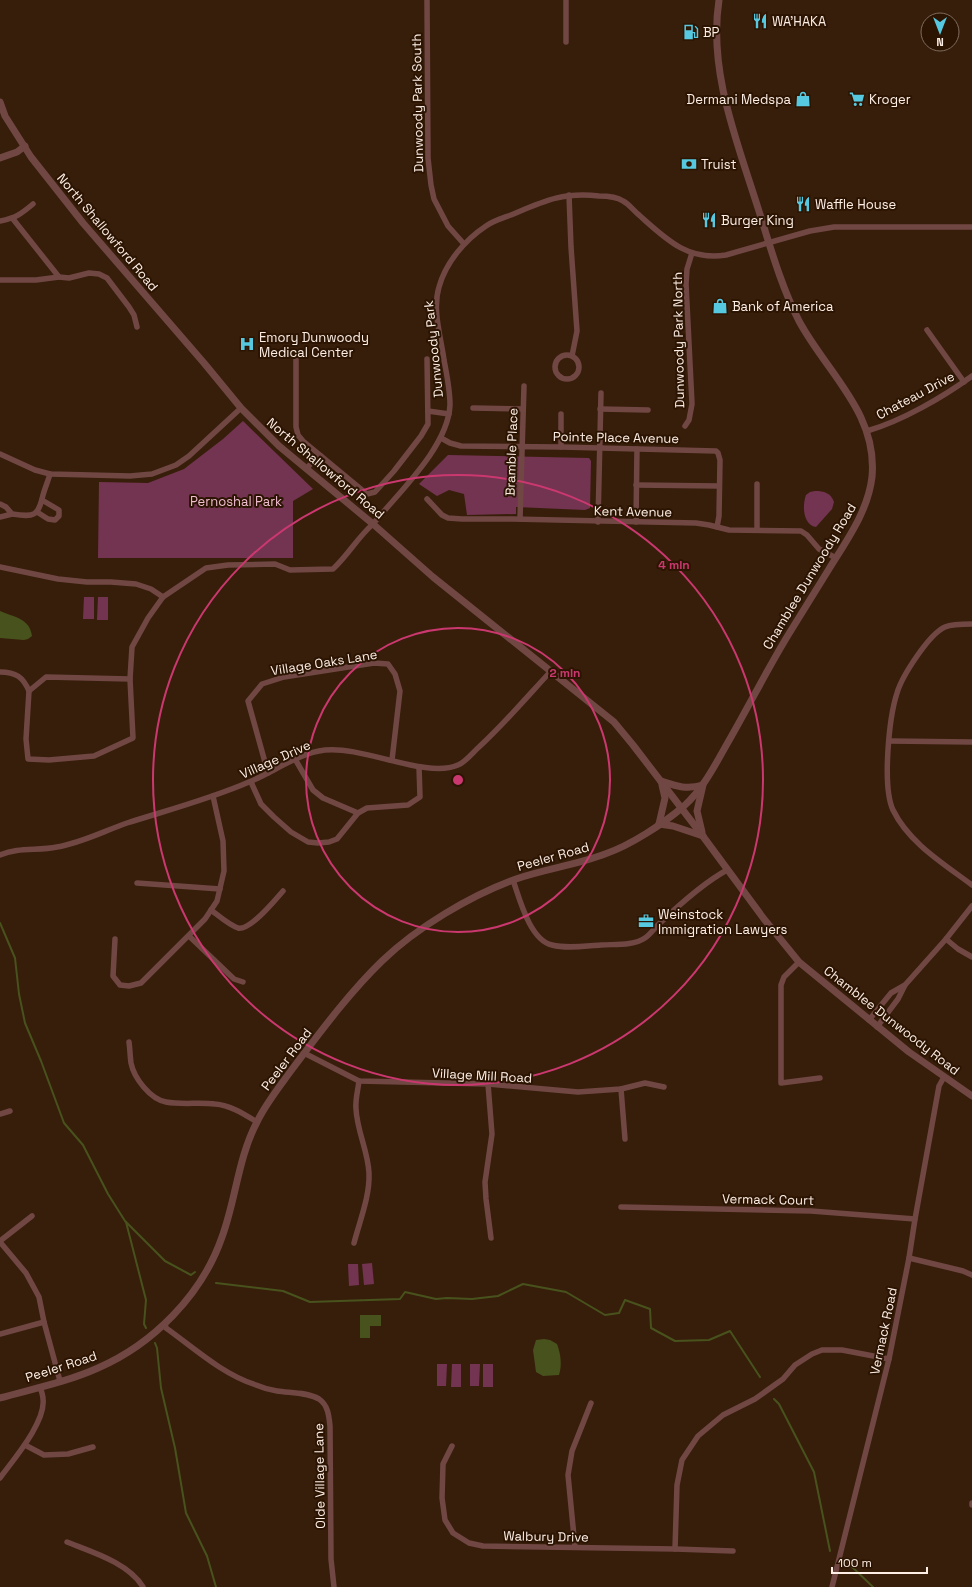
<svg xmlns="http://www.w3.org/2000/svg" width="972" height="1587" font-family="'Space Grotesk',sans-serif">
	<rect width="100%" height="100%" fill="#371e0a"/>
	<g fill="#733451">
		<path d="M243,421L313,489L293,501V558H98L99,482L148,483L184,469L223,439Z"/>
		<path d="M448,455L589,458L591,461L590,508L585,510L516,507V514L467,515L464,494L449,490L437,496L419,484Z"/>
		<path d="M815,491C824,491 831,493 834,502L832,509L816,527C803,525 802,506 806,495L810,492Z"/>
		<path d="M84,597H94V619H83Z"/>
		<path d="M98,597H108V620H97Z"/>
		<path d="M372,1263L374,1284L364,1285L362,1264Z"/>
		<path d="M348,1264H358L359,1285L349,1286Z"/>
		<path d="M437,1364H447L446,1386H437Z"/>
		<path d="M452,1364H461V1387H451Z"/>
		<path d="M470,1364H480L479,1386H470Z"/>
		<rect x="483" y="1364" width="10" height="23"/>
	</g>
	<g fill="#48521d">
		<path d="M0,611C13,617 30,618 32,636L28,639L24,640L0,638Z"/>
		<path d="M360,1315H381V1326H370V1338H360Z"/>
		<path d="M544,1339L550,1340L557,1344C561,1355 562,1365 559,1375L543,1376L536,1372L533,1350L536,1340Z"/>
	</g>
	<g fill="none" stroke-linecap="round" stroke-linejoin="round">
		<g stroke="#48521d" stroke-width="2">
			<path d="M0,923L15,958L19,994L25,1023L41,1061L64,1123L83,1145L108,1194L125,1221L165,1261L191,1275L195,1272"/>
			<path d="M126,1222L146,1300L144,1324L146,1328"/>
			<path d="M216,1283L283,1291L310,1302L400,1299L405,1292L436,1299L447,1298L472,1299L498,1296L523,1284L566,1292L605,1315L619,1313L625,1300L650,1309L651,1328L675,1341L709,1340L730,1331L760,1377"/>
			<path d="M155,1343L157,1348L161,1388L175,1448L186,1513L207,1556L216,1587"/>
			<path d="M774,1399L779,1404L814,1472L830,1551"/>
			<path d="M848,1563L873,1587"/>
		</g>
		<g stroke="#714744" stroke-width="5.5">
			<path d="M427,0L428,158L431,185L434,199L448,226L464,244"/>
			<path d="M566,0V42"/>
			<path d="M569,195L571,247L577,331L572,356"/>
			<path d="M13,219L59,277L69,278L89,273L99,274L107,278L129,307L134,315L137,327"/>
			<path d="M0,221C16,218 21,214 33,204"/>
			<path d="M0,280H36L59,277"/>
			<path d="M927,330L964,382"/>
			<circle cx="567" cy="367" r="12"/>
			<path d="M296,357V427L298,435L303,441L367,494L375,492L394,471L421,436L428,424L427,359"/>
			<path d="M473,408L523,409"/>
			<path d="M600,409L648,410"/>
			<path d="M428,411L449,414"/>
			<path d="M685,426L689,420L692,404L686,284L687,269L692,253"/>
			<path d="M867,431C902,421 943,397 972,376"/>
			<path d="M441,438L450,443L461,446L561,447L716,451L718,453L720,460L719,516L717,527"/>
			<path d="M561,447V414"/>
			<path d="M0,454L35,470L50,474L130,476L152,474L176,465L189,456L241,408"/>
			<path d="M307,468L314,460L321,456"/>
			<path d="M636,485L719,486"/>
			<path d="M427,499L442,515L448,518L462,519H512L696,523L709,525L729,530L801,531L807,535L819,549L836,558"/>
			<path d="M0,504L6,507L12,514C34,517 38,517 43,495C45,488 48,481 50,474"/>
			<path d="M37,512L48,519L55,520L59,516V510L42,500"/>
			<path d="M0,517L12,514"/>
			<path d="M520,519L524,386"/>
			<path d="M598,522L601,393"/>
			<path d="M636,522L637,449"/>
			<path d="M757,530V484"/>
			<path d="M0,567L58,579L87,582H111L136,584L151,589L163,597L206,568L228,565L275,564L290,570L333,569C348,555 358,537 373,524C399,492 448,447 450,405C450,390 447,375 444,360C441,337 432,310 439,287C446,262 465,240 486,226C493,221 503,218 511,215C544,201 562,192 599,196C606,196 617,197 623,201C629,204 634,211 639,215C666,239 687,261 726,255L810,231L834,227H972"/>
			<path d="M972,624C964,624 952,624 945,627C929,634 902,676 897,693C889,718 882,786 893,810C909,843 944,864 972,885"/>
			<path d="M0,672C16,672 23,677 29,691L46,677L130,679"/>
			<path d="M29,691L26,739L28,759L49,760L94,756L133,738L130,679L132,647L148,618L163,597"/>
			<path d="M889,741L972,742"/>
			<path d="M295,759L313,790L323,798L358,813"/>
			<path d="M268,773L248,701L262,684L284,677L374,663L388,664L395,674L400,691L392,760"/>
			<path d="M251,782L261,804L274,817L291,832L308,842L318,843L329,842L337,839L358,813L367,808L408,805L420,797L419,767"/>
			<path d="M0,855C18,847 38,851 57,847C81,843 104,831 127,823C168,810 210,799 249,782C274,772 298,753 325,750C364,746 426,779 458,765C466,762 473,752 479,747C505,723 527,697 551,671"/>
			<path d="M513,880C520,900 530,940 552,945C567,949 585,946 601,945C615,944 633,946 645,938C651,934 655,927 660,923C679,905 705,882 727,870"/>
			<path d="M137,883L220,889"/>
			<path d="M211,910C219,916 229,925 238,928C250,931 275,900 283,891"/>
			<path d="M189,936L234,979L243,982"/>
			<path d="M115,939L113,976L120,985L129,986L141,983L205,919L217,901L224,871L223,841L213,796"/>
			<path d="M946,939L958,949L972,957"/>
			<path d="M799,962L784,977L781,985V1083L820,1078"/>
			<path d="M869,1020L891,993L905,985L946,939L972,906"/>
			<path d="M877,1027L898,999L905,985"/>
			<path d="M129,1042C130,1049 130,1056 131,1063C134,1078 150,1099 166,1102C182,1105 199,1102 215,1104C230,1105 244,1114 257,1122"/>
			<path d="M304,1053L359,1081L488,1084L578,1092L621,1089L645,1083L664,1087"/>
			<path d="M488,1084L492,1134L485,1182L486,1199L491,1238"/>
			<path d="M621,1089L625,1139"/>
			<path d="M0,1114L10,1111"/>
			<path d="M621,1207L811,1211L915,1219"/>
			<path d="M0,1241L32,1216"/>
			<path d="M0,1242L26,1273L39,1297L44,1322L60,1381"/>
			<path d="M354,1243C360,1220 370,1196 369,1173C368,1151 357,1131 356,1109C355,1100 358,1090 359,1081"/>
			<path d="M909,1258L963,1271L972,1275"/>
			<path d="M165,1324L166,1328C194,1348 222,1374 256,1385C263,1388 270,1390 277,1391C290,1393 307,1392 319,1399C328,1405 329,1416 330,1426L331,1559L334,1587"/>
			<path d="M0,1334L44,1322"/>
			<path d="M25,1445L44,1455L68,1454L93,1447"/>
			<path d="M452,1446L443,1464L442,1498L445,1520L453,1533L469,1543L483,1546L675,1549L733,1551"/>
			<path d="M0,1478C13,1460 46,1422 43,1399C43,1395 41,1390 40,1387"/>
			<path d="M972,1505V1503"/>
			<path d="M67,1542C92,1552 129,1563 143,1587"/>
			<path d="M575,1547L568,1475L572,1451L591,1403"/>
			<path d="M675,1549L677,1485L682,1460L698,1436L723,1415L755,1399L783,1379L795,1365L812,1354L822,1350H842L889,1359"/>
			<path d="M832,1587L889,1359L909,1258L915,1219L939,1086L944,1077"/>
		</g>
		<g stroke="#714744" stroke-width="7">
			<path d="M0,102L5,116L31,157L83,223L204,363L241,408L279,446L373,524L433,577L614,722L633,745L702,835L764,919L799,962L909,1052L972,1096"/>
			<path d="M0,158L17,152L25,146"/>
			<path d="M661,781C676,786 686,790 703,785L697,811L702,832"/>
			<path d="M659,824L673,826L703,836"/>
			<path d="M659,824L665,798L662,785"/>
			<path d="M0,1398C32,1389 67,1382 98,1368C153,1344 202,1295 222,1237C236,1199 238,1158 257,1122C266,1103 280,1086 293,1068C321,1031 349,993 382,961C416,928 471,895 516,879C545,869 576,865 605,854C631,845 663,824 684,806C705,787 717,761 731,737C751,702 769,666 790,632C803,611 816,590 829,569C847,540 868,511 872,477C878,413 827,373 799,321C781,286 770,246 758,208C737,141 708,71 719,0"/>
		</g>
	</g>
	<g fill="none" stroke="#cb3870" stroke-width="2">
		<circle cx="458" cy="780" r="152"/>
		<circle cx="458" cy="780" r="305"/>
	</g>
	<defs>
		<g id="restaurant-bare" transform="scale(1.2)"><path d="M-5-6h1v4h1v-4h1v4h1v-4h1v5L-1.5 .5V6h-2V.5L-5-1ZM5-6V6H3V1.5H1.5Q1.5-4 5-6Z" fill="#56c9e1" stroke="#2c1402" stroke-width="2.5" paint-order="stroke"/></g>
		<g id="fuel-bare" transform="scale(1.2)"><path d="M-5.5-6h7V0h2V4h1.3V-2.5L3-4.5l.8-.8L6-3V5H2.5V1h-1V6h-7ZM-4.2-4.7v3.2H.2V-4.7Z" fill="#56c9e1" stroke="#2c1402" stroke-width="2.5" paint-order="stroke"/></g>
		<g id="shop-bare" transform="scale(1.2)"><path d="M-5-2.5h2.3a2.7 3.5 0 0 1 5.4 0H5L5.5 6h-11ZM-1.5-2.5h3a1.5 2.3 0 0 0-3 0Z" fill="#56c9e1" stroke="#2c1402" stroke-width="2.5" paint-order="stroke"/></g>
		<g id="supermarket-bare" transform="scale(1.2)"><path d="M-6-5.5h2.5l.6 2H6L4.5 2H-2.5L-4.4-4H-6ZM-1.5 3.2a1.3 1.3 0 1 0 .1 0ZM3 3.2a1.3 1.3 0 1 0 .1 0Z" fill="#56c9e1" stroke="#2c1402" stroke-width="2.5" paint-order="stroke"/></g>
		<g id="bank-bare" transform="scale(1.2)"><path d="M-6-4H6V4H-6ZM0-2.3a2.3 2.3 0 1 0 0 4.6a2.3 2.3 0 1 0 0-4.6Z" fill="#56c9e1" stroke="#2c1402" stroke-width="2.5" paint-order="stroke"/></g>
		<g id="hospital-bare" transform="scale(1.2)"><path d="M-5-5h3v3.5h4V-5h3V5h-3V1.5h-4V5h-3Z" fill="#56c9e1" stroke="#2c1402" stroke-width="2.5" paint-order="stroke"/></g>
		<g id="office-bare" transform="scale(1.2)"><path d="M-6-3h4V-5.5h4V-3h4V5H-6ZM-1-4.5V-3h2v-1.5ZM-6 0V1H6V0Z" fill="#56c9e1" stroke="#2c1402" stroke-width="2.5" paint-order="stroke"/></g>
	</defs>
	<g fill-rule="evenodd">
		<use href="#restaurant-bare" x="760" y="21"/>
		<use href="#fuel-bare" x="691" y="32"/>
		<use href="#shop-bare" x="803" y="99"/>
		<use href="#supermarket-bare" x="857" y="99"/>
		<use href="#bank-bare" x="689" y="164"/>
		<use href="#restaurant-bare" x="803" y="204"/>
		<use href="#restaurant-bare" x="709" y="220"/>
		<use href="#shop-bare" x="720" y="306"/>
		<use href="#hospital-bare" x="247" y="344"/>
		<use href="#office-bare" x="646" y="921"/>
	</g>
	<g text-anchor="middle" stroke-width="4" stroke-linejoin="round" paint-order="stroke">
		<g font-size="13" fill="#fdefe6" stroke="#2c1402" text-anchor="start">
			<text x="772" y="26">WA'HAKA</text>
			<text x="703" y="37">BP</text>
			<text x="791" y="104" text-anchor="end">Dermani Medspa</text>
			<text x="869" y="104">Kroger</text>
			<text x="701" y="169">Truist</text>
			<text x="815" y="209">Waffle House</text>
			<text x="721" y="225">Burger King</text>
			<text x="732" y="311">Bank of America</text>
			<text x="259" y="342">Emory Dunwoody<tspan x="259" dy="15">Medical Center</tspan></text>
			<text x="658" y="919">Weinstock<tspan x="658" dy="15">Immigration Lawyers</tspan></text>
		</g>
		<g font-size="13" fill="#fdefe6" stroke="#2c1402">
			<text transform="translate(417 103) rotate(-91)" y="5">Dunwoody Park South</text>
			<text transform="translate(108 232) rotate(50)" y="5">North Shallowford Road</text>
			<text transform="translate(678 340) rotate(-91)" y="5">Dunwoody Park North</text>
			<text transform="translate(433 349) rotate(-96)" y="5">Dunwoody Park</text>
			<text transform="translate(915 395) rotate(-28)" y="5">Chateau Drive</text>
			<text transform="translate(616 437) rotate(1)" y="5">Pointe Place Avenue</text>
			<text transform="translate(511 452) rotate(-88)" y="5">Bramble Place</text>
			<text transform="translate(326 468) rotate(40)" y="5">North Shallowford Road</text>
			<text transform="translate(633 511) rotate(1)" y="5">Kent Avenue</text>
			<text transform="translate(809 576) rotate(-59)" y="5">Chamblee Dunwoody Road</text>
			<text transform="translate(324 662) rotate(-9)" y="5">Village Oaks Lane</text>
			<text transform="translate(275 759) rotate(-24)" y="5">Village Drive</text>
			<text transform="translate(553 856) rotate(-16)" y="5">Peeler Road</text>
			<text transform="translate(892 1020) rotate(38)" y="5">Chamblee Dunwoody Road</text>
			<text transform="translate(286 1059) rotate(-53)" y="5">Peeler Road</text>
			<text transform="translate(482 1075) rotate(3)" y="5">Village Mill Road</text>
			<text transform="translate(768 1199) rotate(1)" y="5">Vermack Court</text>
			<text transform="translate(883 1331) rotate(-78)" y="5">Vermack Road</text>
			<text transform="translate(61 1366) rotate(-18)" y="5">Peeler Road</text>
			<text transform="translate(319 1476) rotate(-91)" y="5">Olde Village Lane</text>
			<text transform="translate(546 1536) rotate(1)" y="5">Walbury Drive</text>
		</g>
		<g font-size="13" fill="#f1bed2" stroke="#2c1402">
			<text x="236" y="506">Pernoshal Park</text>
		</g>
	</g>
	<circle cx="458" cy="780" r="6" fill="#cb3870" stroke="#2c1402" stroke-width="2"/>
	<g font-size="12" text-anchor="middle" font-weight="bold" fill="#cb3870" stroke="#2c1402" stroke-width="4" stroke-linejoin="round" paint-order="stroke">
		<text x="674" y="569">4 min</text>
		<text x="565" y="677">2 min</text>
	</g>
	<g transform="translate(940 32) rotate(180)"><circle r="19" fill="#2c1402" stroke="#806c5d"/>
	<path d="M0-3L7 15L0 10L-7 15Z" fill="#56c9e1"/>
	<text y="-6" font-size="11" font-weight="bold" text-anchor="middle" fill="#fdefe6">N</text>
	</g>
	<path d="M832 1567v6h95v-6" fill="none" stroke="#fdefe6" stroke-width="2"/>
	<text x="838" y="1567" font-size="12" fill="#fdefe6" stroke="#2c1402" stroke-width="3" paint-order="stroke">100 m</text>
</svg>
